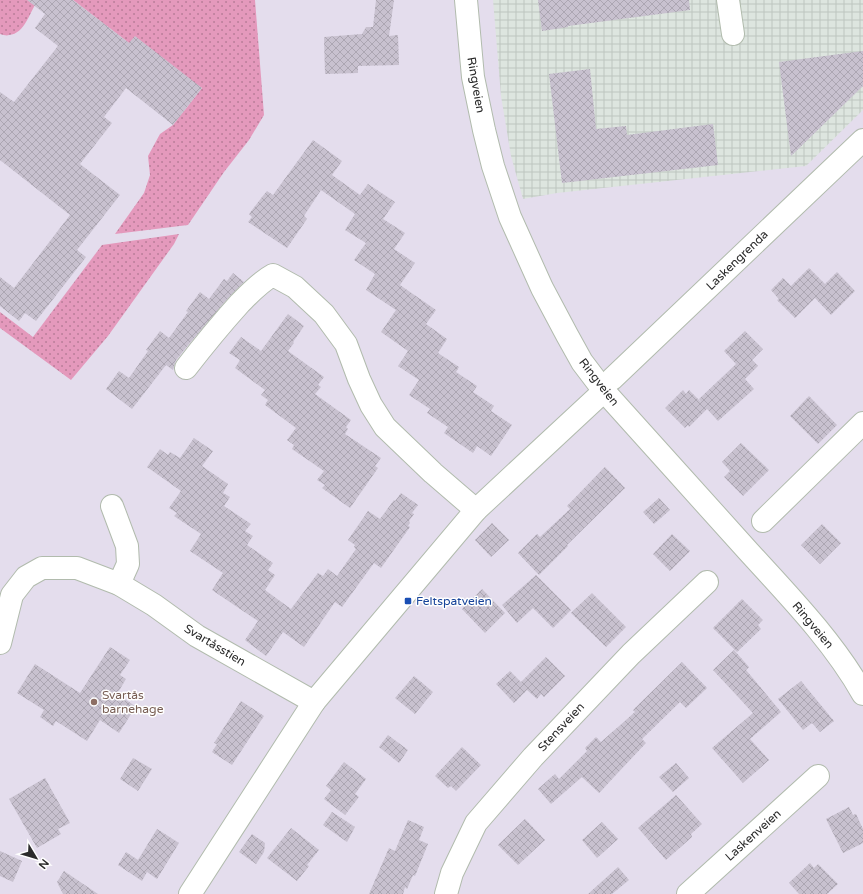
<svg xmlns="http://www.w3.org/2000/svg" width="863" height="894" font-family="'Varela Round',sans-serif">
	<defs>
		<pattern id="industrial-grid" width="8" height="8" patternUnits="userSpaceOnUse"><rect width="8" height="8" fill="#dde5df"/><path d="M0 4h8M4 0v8" fill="none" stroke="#bec5c0"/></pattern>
		<pattern id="green-dots" width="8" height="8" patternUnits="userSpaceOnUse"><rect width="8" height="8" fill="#e499bc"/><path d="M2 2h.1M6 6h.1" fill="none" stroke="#b97d99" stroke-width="1.8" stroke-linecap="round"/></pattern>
		<pattern id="building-cross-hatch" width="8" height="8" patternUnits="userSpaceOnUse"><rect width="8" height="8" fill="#c8c1cf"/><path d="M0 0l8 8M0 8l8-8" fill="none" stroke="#aca6b2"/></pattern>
	</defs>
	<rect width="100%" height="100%" fill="#e4dded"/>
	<path fill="url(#industrial-grid)" d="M493,0H863V110L806,166L557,193L523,199L511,156L501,96Z"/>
	<g fill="url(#green-dots)">
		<path d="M0,0H38C30,11 25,34 9,35C7,36 3,35 0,34Z"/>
		<path d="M73,0H255L264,115L249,140L224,172L188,225L115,234L144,193L150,175L148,156L160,134L173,125L202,88L129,43Z"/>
		<path d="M179,234L174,244L108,336L71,380L0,328V312L33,337L102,245Z"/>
	</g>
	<g fill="url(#building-cross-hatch)">
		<path d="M27,0H73L129,43L135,36L202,88L173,125L126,88L104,117L112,123L80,164L120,195L77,250L86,257L36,321L25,313L19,321L0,306V277L14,288L70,215L0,160V92L14,102L58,46L35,28L45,14Z"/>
		<path d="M376,0H394L389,36L398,35L399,65L358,66V73L325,74L324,37L362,34L366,27H373Z"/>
		<path d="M538,0H689L690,10L568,26V27L542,31Z"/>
		<path d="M863,51V86L791,156L779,62Z"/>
		<path d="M590,69L596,129L626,126L627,135L713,124L718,165L562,183L549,74Z"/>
		<path d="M313,140L342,161L332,175L360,195L368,184L395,202L383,219L405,233L394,249L415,263L400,285L436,310L426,324L447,339L438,353L459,367L456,372L477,386L473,392L494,406L491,411L512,425L491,456L477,446L473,453L444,433L448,427L427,413L430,409L409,395L419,380L398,366L408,351L381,332L396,310L366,290L375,274L354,260L366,243L345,230L355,214L321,190L304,216L307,219L287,248L248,222L252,217L249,214L262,197L267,191L273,195Z"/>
		<path d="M809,268L825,284L837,272L855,291L831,315L815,298L795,318L777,300L779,299L771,290L783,278L791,286Z"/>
		<path d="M233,273L244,282L224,303L189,344L176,360L173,370L166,365L132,409L106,389L119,371L129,378L148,351L146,350L160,331L169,338L188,312L186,311L200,292L209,299L224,279L227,281Z"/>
		<path d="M288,314L304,326L293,342L294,343L288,351L324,377L318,385L321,387L315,394L351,420L346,427L348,429L345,434L381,458L375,466L378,468L350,508L322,488L325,485L317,480L324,471L292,449L294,445L287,440L296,428L265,405L268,400L261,395L265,390L235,368L240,360L229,353L241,337L261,351Z"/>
		<path d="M745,331L763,349L752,360L758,366L745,379L754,389L718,421L707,409L689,427L688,425L685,428L665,408L683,390L686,394L689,390L701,402L699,399L736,364L724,351Z"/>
		<path d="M809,396L837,425L818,444L790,416Z"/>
		<path d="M194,438L213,451L202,466L228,484L223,493L230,497L224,506L251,524L245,531L253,536L247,545L273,563L268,570L275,575L265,590L291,609L318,573L323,576L328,569L337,576L356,549L354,547L355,545L348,540L368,511L380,519L394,500L395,501L401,493L418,505L412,513L414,514L409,521L410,523L408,526L410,527L381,568L374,563L342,607L335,602L304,647L283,632L266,656L245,640L258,621L212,590L223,573L190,551L201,534L174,516L177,513L169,508L181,491L147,467L160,449L168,455L170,452L180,458Z"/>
		<path d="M741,443L769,470L743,496L724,477L730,471L722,462Z"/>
		<path d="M605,467L625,488L567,545L568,546L539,575L518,553L537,534L540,537L570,509L567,506Z"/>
		<path d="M659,498L670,510L654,524L643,512Z"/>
		<path d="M492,523L509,540L491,557L475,540Z"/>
		<path d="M822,524L841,543L820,564L801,545Z"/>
		<path d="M672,534L690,551L670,571L653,554Z"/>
		<path d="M536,575L571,610L553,628L533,608L517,623L502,605Z"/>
		<path d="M482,589L505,613L485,633L462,609Z"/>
		<path d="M592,593L626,627L606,647L571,613Z"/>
		<path d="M742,599L763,620L758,625L761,629L737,652L713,628Z"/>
		<path d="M110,647L130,660L120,675L126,679L117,694L135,706L132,710L133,711L119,733L100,720L87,741L56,721L53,726L40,717L44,710L17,693L35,664L80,693Z"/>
		<path d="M734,650L749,667L746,670L781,712L750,739L769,760L743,783L712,748L753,713L713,670Z"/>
		<path d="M546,657L565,676L544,697L541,694L537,699L527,690L514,703L496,684L510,671L521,682Z"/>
		<path d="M682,662L707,688L686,708L680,702L642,739L646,743L599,793L582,777L551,804L538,789L555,774L559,779L587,751L585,748L596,737L601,742L635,712L633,710Z"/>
		<path d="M414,676L433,692L415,714L395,698Z"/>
		<path d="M801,681L834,721L820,732L812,723L803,730L778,699Z"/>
		<path d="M241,701L264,716L232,765L212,752L217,744L214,743Z"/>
		<path d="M388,735L408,750L399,763L379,747Z"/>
		<path d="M462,747L481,765L456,791L451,786L448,788L435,776Z"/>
		<path d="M133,758L152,769L138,791L120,779Z"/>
		<path d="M344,762L366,779L355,794L359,797L345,815L324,799L331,790L326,786Z"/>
		<path d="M676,763L689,778L673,792L659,777Z"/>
		<path d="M45,778L70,823L58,829L61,834L37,848L9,799Z"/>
		<path d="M676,795L702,824L691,834L692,837L666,860L638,828Z"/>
		<path d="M849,807L853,815L856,814L863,829V843L843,853L826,819Z"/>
		<path d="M332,812L355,827L347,842L323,825Z"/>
		<path d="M525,819L545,840L518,865L498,845Z"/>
		<path d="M408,820L424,827L419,840L428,844L415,876L413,875L407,889L405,887L403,894H369L389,848L395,851Z"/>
		<path d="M602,822L618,839L597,858L582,840Z"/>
		<path d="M291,828L319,850L307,865L309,866L297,881L267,858Z"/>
		<path d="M157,829L179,843L157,879L147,872L142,881L118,865L126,852L138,860Z"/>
		<path d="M252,834L265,843L264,852L256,864L239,852Z"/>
		<path d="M0,851L22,861L13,882L0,876Z"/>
		<path d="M810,863L814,868L818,864L838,884L827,894H799L789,883Z"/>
		<path d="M618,867L629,880L612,894H588Z"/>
		<path d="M64,871L98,894H63L57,882Z"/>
	</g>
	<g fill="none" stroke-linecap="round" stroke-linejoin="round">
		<g stroke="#b1bbad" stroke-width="24">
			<g id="minor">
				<path d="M728,0L733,34"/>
				<path d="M186,368C203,346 221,324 240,303C250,293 260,282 273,275L295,287L324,314L346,344L359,379L371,405L385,427L433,473L476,510"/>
				<path d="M612,379L863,140"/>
				<path d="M112,506L127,546L128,564L119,584"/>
				<path d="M763,521L863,423"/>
				<path d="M0,643L12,595L26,577L42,568H77L119,584L154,605L197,636L314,702"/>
				<path d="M190,894L314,702L476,510L604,391"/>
				<path d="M446,894L452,873L476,823L533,757L631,654L707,582"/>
			</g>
		</g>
		<g stroke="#b1bbad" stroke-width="24">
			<path id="tertiary" d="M688,894L818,776"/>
		</g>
		<g stroke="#b1bbad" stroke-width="24">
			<path id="secondary" d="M466,0L473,77L484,130L493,166L510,217L542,288L567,335L582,362L604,391C652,444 700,498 748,551C789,596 833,641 863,694"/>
		</g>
		<use href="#minor" stroke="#fff" stroke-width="22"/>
		<use href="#tertiary" stroke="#fff" stroke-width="22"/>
		<use href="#secondary" stroke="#fff" stroke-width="22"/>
	</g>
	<rect fill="#1a4fb4" stroke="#fff" stroke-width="1.5" x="404" y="597" width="8" height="8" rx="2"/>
	<circle fill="#8d6e63" stroke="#fff" stroke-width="1.5" cx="94" cy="702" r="4"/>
	<g text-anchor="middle" stroke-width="3" stroke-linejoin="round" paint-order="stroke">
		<g font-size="12" fill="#2b2b2b" stroke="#fff">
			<text transform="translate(476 85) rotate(80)" y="4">Ringveien</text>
			<text transform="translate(737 260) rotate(-44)" y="4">Laskengrenda</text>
			<text transform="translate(599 382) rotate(52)" y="4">Ringveien</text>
			<text transform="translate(813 625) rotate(50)" y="4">Ringveien</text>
			<text transform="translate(215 645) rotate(31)" y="4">Svartåsstien</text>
			<text transform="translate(561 727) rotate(-47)" y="4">Stensveien</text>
			<text transform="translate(753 835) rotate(-42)" y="4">Laskenveien</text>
		</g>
		<g font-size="12" fill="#164399" stroke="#fff" text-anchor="start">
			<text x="416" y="605">Feltspatveien</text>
		</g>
		<g font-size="12" fill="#785e54" stroke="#fff" text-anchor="start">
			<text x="102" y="699">Svartås<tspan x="102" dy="14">barnehage</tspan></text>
		</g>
	</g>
	<g transform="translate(36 858) rotate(128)" stroke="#ffffff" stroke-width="3" paint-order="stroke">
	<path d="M0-3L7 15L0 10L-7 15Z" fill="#2b2b2b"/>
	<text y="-6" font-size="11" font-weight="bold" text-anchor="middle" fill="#2b2b2b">N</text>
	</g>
</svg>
